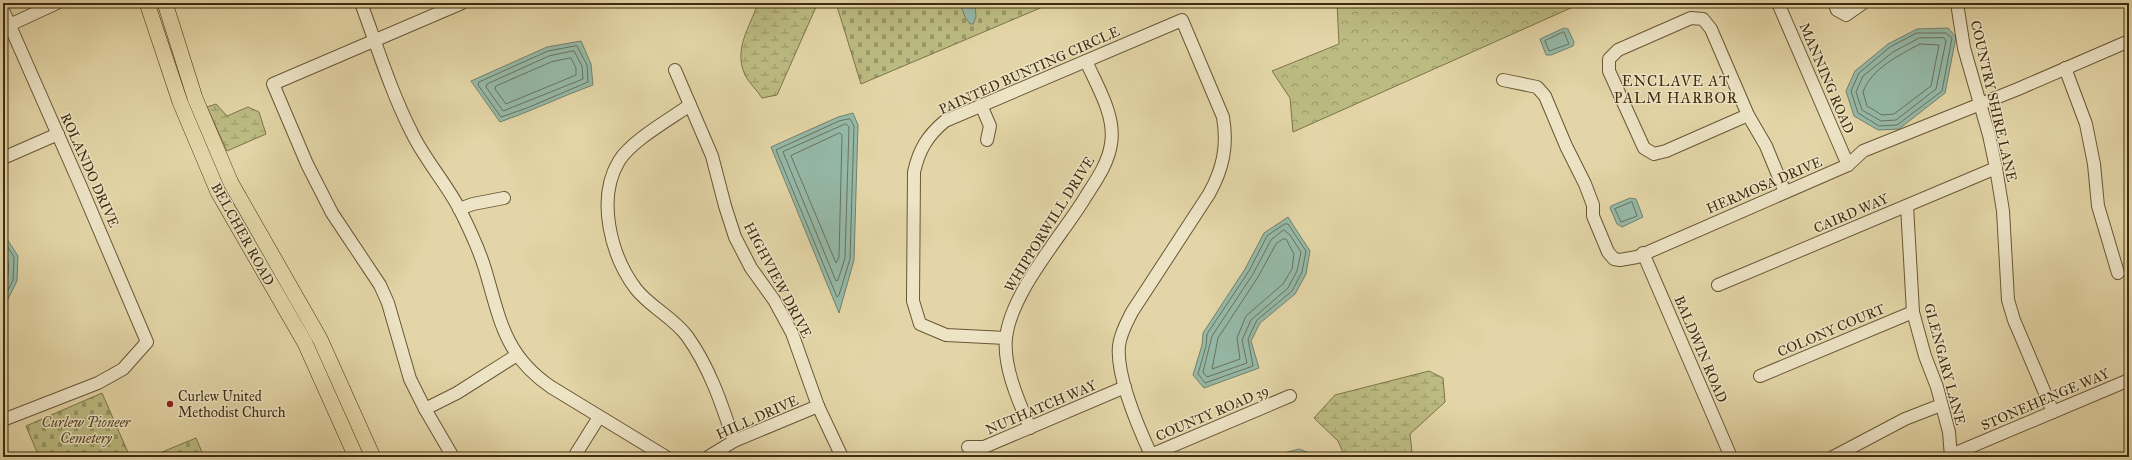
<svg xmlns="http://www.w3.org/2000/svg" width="2132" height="460" font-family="'IM FELL Great Primer',serif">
	<defs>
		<pattern id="forest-crowns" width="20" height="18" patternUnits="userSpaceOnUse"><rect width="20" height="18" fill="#bbbb82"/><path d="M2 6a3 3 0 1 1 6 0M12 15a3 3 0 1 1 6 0" fill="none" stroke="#999869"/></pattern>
		<pattern id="wetland-marsh" width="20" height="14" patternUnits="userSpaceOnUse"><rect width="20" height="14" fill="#bbbb82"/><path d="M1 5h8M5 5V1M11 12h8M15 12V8" fill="none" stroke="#999869"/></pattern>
		<pattern id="cemetery-stones" width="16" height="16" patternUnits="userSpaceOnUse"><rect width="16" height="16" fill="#bbbb82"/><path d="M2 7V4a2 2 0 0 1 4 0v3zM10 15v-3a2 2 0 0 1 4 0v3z" fill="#999869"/></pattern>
	</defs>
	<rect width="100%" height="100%" fill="#e3d5a7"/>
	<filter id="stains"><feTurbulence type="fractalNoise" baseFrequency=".005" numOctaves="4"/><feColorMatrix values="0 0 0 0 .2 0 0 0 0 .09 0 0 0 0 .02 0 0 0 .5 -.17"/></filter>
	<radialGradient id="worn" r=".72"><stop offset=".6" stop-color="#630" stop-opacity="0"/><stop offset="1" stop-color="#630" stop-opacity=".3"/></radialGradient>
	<path fill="url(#forest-crowns)" stroke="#7e7448" d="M1337,3H1582L1293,132L1290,98L1272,71L1339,44Z"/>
	<g fill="url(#wetland-marsh)" stroke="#7e7448">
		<path d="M758,3H816V7L777,95L762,98C757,90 749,83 745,75C733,49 750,27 758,3Z"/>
		<path d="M216,104L227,116L248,107L259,112L266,134L227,151L207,107Z"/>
		<path d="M1429,371L1443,378L1445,402L1410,434L1412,452L1415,457H1345L1338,441L1314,418L1335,395Z"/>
	</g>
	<g fill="url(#cemetery-stones)" stroke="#7e7448">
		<path d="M836,3H1052L861,84Z"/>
		<path d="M102,393L130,457H39L26,426Z"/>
		<path d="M196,438L204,457H150Z"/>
	</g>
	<g fill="#95b9a8" stroke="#73816b">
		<path d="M960,3H975L976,17L973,24H970L965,17Z"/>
		<path d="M1564,28L1568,29L1574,42L1573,46L1551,55H1546L1540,39Z"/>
		<path d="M1948,28L1956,37L1945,93L1899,129L1878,130L1854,116L1846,91L1855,71L1888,44L1917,29Z"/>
		<path d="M581,41L591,64L593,85C562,96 532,111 500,122L471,81L547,47Z"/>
		<path d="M853,113L858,125L854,260L839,313L771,147L838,117Z"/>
		<path d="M1630,198L1636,199L1643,217L1622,227L1617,224L1610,208L1611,206Z"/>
		<path d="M1288,217L1310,251L1306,274L1295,294L1260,323L1251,341L1259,368L1204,388L1193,375L1202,345L1203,333L1245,269L1264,233Z"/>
		<path d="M3,233L18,256L17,281L6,303L3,304Z"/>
		<path d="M1299,449L1320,457H1268Z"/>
	</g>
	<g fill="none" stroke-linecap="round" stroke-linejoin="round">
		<g stroke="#6a725c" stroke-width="1">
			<path d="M1564,32L1569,44L1549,51L1545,41Z"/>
			<path d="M1917,33H1946L1952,38L1942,91L1897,125L1879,126L1858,113L1851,91L1859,73L1890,47Z"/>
			<path d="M1944,38L1946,41L1936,89L1896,120L1881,121L1862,110L1856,92L1863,76L1893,52L1919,38Z"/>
			<path d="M1920,44L1939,45L1931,86L1894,114L1882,115L1867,106L1863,92C1871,69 1899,55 1920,44Z"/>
			<path d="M577,46L587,65L588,82L527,108L501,117L478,85L479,82L548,51Z"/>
			<path d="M574,51L582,66L583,79L503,111L486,87L487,84L549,56Z"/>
			<path d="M571,58L576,68V75L506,104L495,89L496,86L551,62Z"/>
			<path d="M850,119L854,126L850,259L839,295L837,297L776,150L839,121Z"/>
			<path d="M846,124L849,127L845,258L838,280L836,281L783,152Z"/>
			<path d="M840,133L842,135L839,257L836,263L791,156Z"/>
			<path d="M1632,202L1637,216L1621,222L1615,209Z"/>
			<path d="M1285,224H1288L1306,251L1302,272L1292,291L1257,320L1248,339L1253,366L1205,383L1198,374L1206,346L1207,334L1249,271L1267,236Z"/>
			<path d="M1284,230L1290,235L1301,252L1297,271L1288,288L1251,320L1242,340L1247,363L1207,377L1203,372L1212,336L1253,274L1271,240Z"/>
			<path d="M1283,239H1286L1294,254L1292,269L1283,284L1246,316L1237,338L1240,359L1212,369L1218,338L1258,277L1276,244Z"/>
			<path d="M3,240L14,257L13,280L3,300"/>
			<path d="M3,249C11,262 10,275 3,288"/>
		</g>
		<g stroke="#695635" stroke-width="14">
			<g id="minor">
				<path d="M361,3C377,46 391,92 412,133C425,160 446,183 460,210C469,228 479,249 485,269C500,319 504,355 551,387L666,457"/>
				<path d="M1778,3L1848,165"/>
				<path d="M1834,3L1837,10L1846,15L1863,3"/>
				<path d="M1957,3L1964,48L1989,135L1996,168L2003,211L2008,300L2014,320L2053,412"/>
				<path d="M3,10L81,187L147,342L123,369L98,383L3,420"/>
				<path d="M3,28L57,3"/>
				<path d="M2065,68L2086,124L2094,164L2098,206L2118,273"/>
				<path d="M675,70L712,156L725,206L735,237L751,268L774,300L792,333L818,406L842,457"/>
				<path d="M1503,80L1537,87L1545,96L1566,146L1585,184L1593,205V216L1608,252L1614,259L1620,260L1637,257L1848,165L1863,151L2018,89L2129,41"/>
				<path d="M690,105C670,119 631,141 619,161C596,199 611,256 636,289C650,307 673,317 687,336C710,368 722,405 734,441"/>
				<path d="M981,105L990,126L987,140"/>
				<path d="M1748,115L1666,151L1654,154L1644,148L1609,71V59L1618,50L1691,18L1703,19L1711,29L1748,115L1766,146L1785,192"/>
				<path d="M3,158L58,134"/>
				<path d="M1907,206L1913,312L1925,356L1937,387L1949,432L1951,457"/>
				<path d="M459,209L473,204L504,198"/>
				<path d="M1643,253L1731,457"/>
				<path d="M1718,285L1996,168"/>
				<path d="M1006,338L946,335L920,324L913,301L914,172C919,150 927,136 945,121L1182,20L1223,117C1228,146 1223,169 1209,194L1132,312C1127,322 1120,334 1119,346C1116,376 1139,429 1152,457"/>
				<path d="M1760,376L1913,312"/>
				<path d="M425,409L457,393L517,355"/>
				<path d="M1030,428C1019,402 1003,367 1006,338C1011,293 1059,239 1083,201C1094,183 1108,165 1111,144C1116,116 1097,86 1086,61"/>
				<path d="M968,447H984L1125,387"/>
				<path d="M1951,455L2129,380"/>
				<path d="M453,457L425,409L410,379L388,303L380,285L332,213L307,164L273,84L462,3"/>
				<path d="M574,457L599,417"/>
				<path d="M708,457L734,441L818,406"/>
				<path d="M1146,457L1290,396"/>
				<path d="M1833,457L1905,419L1941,405"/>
			</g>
		</g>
		<g stroke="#402c0f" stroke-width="16">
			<g id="major">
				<path d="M147,3L180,102L218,192L305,343L356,457"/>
				<path d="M165,3L195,98L231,183L320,339L373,457"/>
			</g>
		</g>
		<use href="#minor" stroke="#ede4c6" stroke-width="12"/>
		<use href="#major" stroke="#e3d5a7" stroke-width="15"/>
	</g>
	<circle fill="#8f2418" stroke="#ede4c6" stroke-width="1.5" cx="170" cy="404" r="4"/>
	<g text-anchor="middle" stroke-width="3" stroke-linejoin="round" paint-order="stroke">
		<g font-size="14" fill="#402c0f" stroke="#ede4c6">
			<text transform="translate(1029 70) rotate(-24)" y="5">PAINTED BUNTING CIRCLE</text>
			<text transform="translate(1827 78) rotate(67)" y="5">MANNING ROAD</text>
			<text transform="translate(1994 101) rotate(77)" y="5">COUNTRY SHIRE LANE</text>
			<text transform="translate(90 170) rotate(66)" y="5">ROLANDO DRIVE</text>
			<text transform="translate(1764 185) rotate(-23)" y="5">HERMOSA DRIVE</text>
			<text transform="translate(1851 213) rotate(-23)" y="5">CAIRD WAY</text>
			<text transform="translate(1049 224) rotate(-58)" y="5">WHIPPORWILL DRIVE</text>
			<text transform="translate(243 234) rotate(61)" y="5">BELCHER ROAD</text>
			<text transform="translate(778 280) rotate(62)" y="5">HIGHVIEW DRIVE</text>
			<text transform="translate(1831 330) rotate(-23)" y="5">COLONY COURT</text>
			<text transform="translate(1701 349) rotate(67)" y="5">BALDWIN ROAD</text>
			<text transform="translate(1945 364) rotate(75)" y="5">GLENGARY LANE</text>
			<text transform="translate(2045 399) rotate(-23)" y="5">STONEHENGE WAY</text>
			<text transform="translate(1041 407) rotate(-23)" y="5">NUTHATCH WAY</text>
			<text transform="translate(1212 413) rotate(-23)" y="5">COUNTY ROAD 39</text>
			<text transform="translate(757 417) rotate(-24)" y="5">HILL DRIVE</text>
		</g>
		<g font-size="14" fill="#402c0f" stroke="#ede4c6" text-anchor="start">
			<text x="178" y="401">Curlew United<tspan x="178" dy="16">Methodist Church</tspan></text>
		</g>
		<g font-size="14" font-style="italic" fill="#594926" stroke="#ede4c6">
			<text x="86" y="427">Curlew Pioneer<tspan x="86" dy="16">Cemetery</tspan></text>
		</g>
		<g font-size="15" letter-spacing="1" fill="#402c0f" stroke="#ede4c6">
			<text x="1676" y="86">ENCLAVE AT<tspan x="1676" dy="17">PALM HARBOR</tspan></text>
		</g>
	</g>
	<rect width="2132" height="460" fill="none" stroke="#e3d5a7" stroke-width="16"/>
	<rect x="4" y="4" width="2124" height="452" fill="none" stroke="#402c0f" stroke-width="2"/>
	<rect x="8" y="8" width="2116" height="444" fill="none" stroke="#402c0f"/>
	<rect width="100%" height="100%" filter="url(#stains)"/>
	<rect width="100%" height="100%" fill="url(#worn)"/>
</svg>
